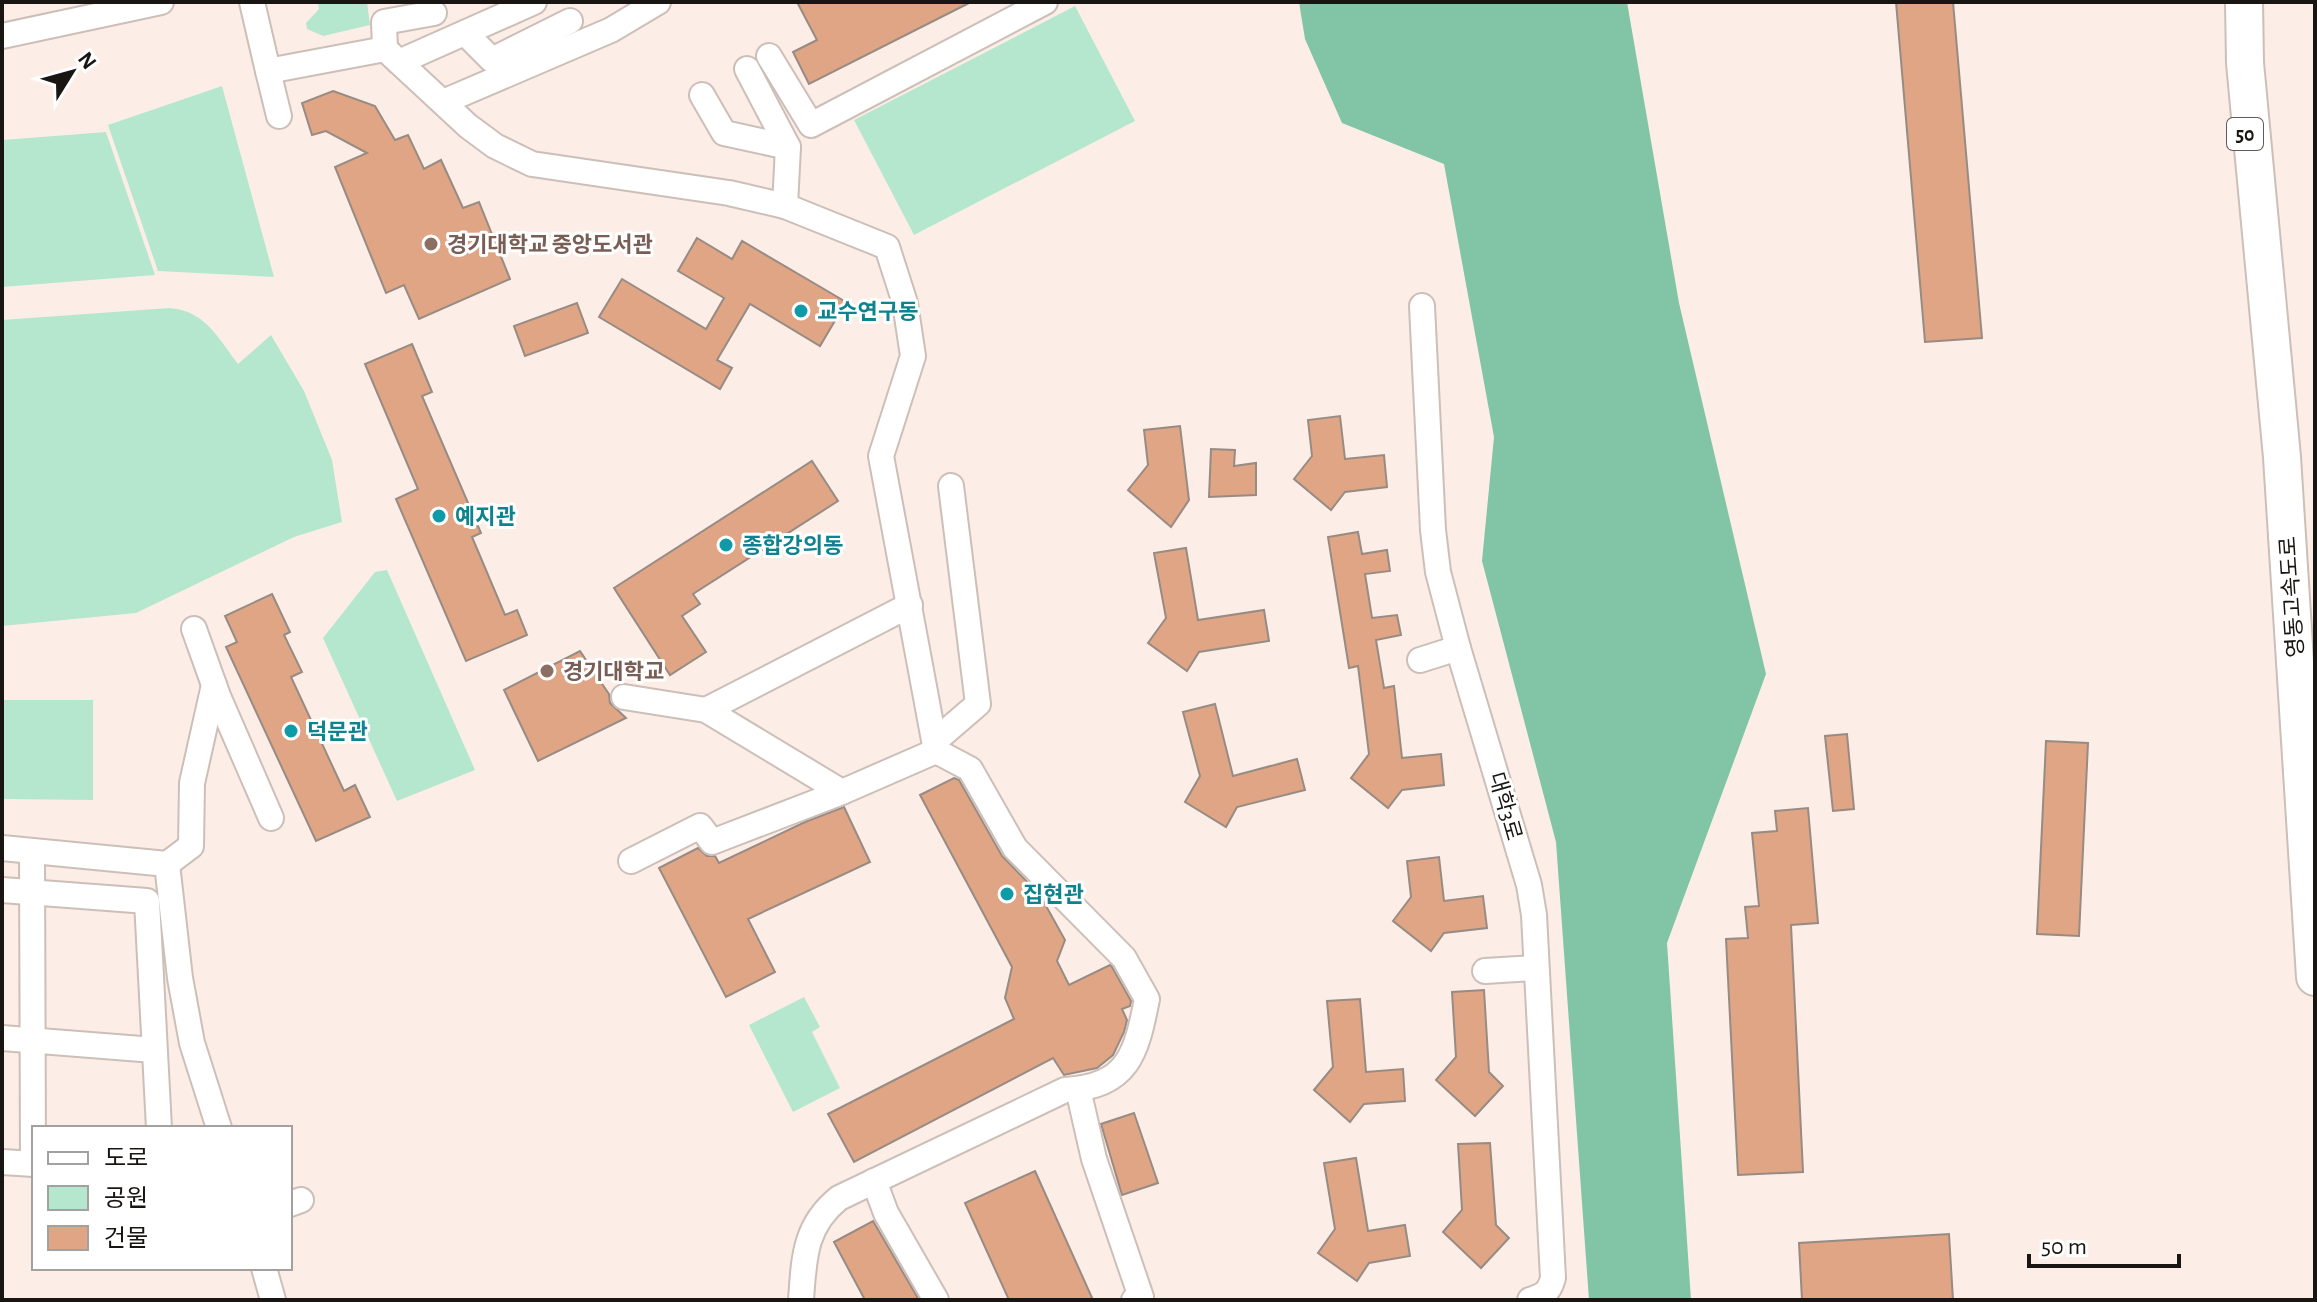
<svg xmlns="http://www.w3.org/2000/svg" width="2317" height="1302" font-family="'Alegreya Sans','Noto Sans KR',sans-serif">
	<rect width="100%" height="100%" fill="#fceee7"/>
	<g fill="#b5e7cf">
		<path d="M318,2H367L370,25L323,36L307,29L306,23L319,9Z"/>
		<path d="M1075,6L1135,121L914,235L854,120Z"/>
		<path d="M222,86L274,277L158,271L108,125Z"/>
		<path d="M106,132L155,275L2,287V140Z"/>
		<path d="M169,308C205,310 218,338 238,364L271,335L304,391L332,460L342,522L294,537L136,613L2,626V320Z"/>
		<path d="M387,570L475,770L397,801L323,638L375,572Z"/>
		<path d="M2,700H93V800L2,799Z"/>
		<path d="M804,997L820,1027L812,1032L840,1088L793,1112L749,1025Z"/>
	</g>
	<path fill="#81c5a6" d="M1299,2H1627L1679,303L1766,674L1667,943L1691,1300H1589L1556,842L1482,561L1494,437L1444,164L1342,123L1305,39Z"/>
	<g fill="#dfa584" stroke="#978b84" stroke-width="2">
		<path d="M797,2H971L809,84L793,52L817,40Z"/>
		<path d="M1896,2H1953L1982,338L1925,342Z"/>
		<path d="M333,91L375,106L395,140L408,135L424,169L441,160L463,208L479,202L510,279L419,319L404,285L386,293L335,167L367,153L326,131L312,135L302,103Z"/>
		<path d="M697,238L732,259L742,241L846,302L820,346L750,304L717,360L732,368L720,389L599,317L622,279L706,329L724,298L678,271Z"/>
		<path d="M577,303L588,333L525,356L514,326Z"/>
		<path d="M412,344L432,392L422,396L481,533L472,537L505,615L517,610L527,635L466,661L396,499L418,489L365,364Z"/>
		<path d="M1340,416L1345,459L1384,455L1387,487L1345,492L1331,510L1294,479L1312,456L1308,420Z"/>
		<path d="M1180,426L1189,500L1171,527L1128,490L1148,465L1144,430Z"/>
		<path d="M1211,449L1235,450L1234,466L1256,463V495L1209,497Z"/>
		<path d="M812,461L838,501L693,594L700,604L682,616L706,652L670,675L614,588Z"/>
		<path d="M1358,532L1362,554L1387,550L1390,571L1365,574L1372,618L1397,615L1401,635L1376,640L1384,688L1394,686L1402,758L1441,754L1444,785L1402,790L1388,808L1351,778L1369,754L1358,666L1349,668L1328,537Z"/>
		<path d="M1186,548L1198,620L1264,610L1269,641L1199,652L1187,671L1148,643L1166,618L1154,553Z"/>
		<path d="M272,594L290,632L284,635L302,672L291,677L344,791L355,785L370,817L316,841L226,647L237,642L225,616Z"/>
		<path d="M580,651L609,694L610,703L626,718L538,761L504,690Z"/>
		<path d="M1215,704L1233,776L1297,759L1305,790L1237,807L1226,827L1185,802L1200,776L1183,712Z"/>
		<path d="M1847,734L1854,809L1833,811L1825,736Z"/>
		<path d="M2046,741L2088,743L2079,936L2037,934Z"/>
		<path d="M954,778L959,780L1002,856L1040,895L1065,940L1057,961L1069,985L1110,965L1112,967L1131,1001L1130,1006L1122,1009L1127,1020L1124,1032L1113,1055L1097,1068L1064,1075L1053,1058L854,1162L828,1114L1014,1019L1005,998L1012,967L920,795Z"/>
		<path d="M844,807L870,862L748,919L775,972L726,997L659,868L698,848L707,856H715L719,863L805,822Z"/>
		<path d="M1808,808L1818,923L1791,925L1803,1172L1738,1175L1726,939L1748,938L1745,907L1759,906L1752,833L1777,831L1775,811Z"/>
		<path d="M1439,857L1444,901L1483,896L1487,928L1444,933L1431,951L1393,921L1411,897L1407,861Z"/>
		<path d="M1484,990L1489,1072L1503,1086L1475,1116L1436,1080L1456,1057L1452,992Z"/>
		<path d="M1360,999L1366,1072L1403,1069L1405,1101L1364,1104L1350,1122L1314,1090L1333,1067L1327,1001Z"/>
		<path d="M1134,1113L1158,1183L1122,1195L1101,1124Z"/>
		<path d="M1490,1143L1496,1225L1509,1238L1481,1268L1443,1232L1462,1210L1458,1144Z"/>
		<path d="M1356,1158L1368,1231L1405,1225L1410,1256L1369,1263L1357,1281L1318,1253L1335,1229L1324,1163Z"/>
		<path d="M1035,1171L1093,1300H1009L965,1203Z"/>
		<path d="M873,1221L919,1300H865L834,1242Z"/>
		<path d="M1949,1234L1953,1300H1802L1799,1243Z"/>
	</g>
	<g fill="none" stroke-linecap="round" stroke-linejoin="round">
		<g stroke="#ccbfb8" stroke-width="28">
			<g id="minor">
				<path d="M252,2L268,71L385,49L468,126L495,146L532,164L729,193L785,206L887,247L905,303L913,356L881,456L936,751L970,769L1015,848L1124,958L1147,999C1136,1055 1128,1086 1065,1090L839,1198C804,1226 804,1259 801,1300"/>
				<path d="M465,33L492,60L570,21"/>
				<path d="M2,36L161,2"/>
				<path d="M385,49L384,22L434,13"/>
				<path d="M769,56L811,125L1045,2"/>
				<path d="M399,62L534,2"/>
				<path d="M747,69L788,147L785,206"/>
				<path d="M268,71L279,116"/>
				<path d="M702,95L724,133L788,147"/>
				<path d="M443,102L611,30L658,2"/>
				<path d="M1422,306L1433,530L1438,572L1458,648L1529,885L1534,915L1553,1278C1549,1293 1543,1296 1530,1300"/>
				<path d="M194,629L218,696L271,818"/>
				<path d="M1420,660L1458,648"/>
				<path d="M624,697L706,710L842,792L936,751"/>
				<path d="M706,710L910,605"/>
				<path d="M935,741L978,704L951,486"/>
				<path d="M2,848L167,864L180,978L192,1043L219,1128"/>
				<path d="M32,851L33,1164"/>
				<path d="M631,861L700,826L712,842L842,792"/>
				<path d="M167,864L191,846L192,783L214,685"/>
				<path d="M2,890L147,901L159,1128"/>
				<path d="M1485,971L1536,968"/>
				<path d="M2,1038L154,1050"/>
				<path d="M1078,1089L1094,1159L1141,1297L1134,1300"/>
				<path d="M2,1162L34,1164"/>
				<path d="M874,1181L886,1213L936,1300"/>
				<path d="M290,1204L301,1200"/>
				<path d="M264,1268L273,1300"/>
			</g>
		</g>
		<g stroke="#ccbfb8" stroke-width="40">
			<path id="highway" d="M2244,2L2245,63L2282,457L2315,977"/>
		</g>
		<use href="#minor" stroke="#fff" stroke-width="24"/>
		<use href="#highway" stroke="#fff" stroke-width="36"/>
	</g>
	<g fill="#8d6e63" stroke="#fff" stroke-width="3">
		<circle cx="431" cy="244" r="8"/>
		<circle cx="547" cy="671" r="8"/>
	</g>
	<g fill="#0f9aa8" stroke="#fff" stroke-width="3">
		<circle cx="801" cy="311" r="8"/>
		<circle cx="439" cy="516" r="8"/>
		<circle cx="726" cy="545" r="8"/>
		<circle cx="291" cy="731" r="8"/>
		<circle cx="1007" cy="894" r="8"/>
	</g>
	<g text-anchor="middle" stroke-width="6" stroke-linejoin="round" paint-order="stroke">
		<rect fill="#fff" stroke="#5e5b59" stroke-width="2" x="2227" y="118" width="36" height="32" rx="6"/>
		<g font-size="20" font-weight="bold" fill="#191512">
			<text x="2245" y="141">50</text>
		</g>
		<g font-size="22" font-weight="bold" fill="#785e54" stroke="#fff" text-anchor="start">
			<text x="447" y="252">경기대학교 중앙도서관</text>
			<text x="563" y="679">경기대학교</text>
		</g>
		<g font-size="22" font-weight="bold" fill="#0d838f" stroke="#fff" text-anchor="start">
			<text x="817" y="319">교수연구동</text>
			<text x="455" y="524">예지관</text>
			<text x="742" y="553">종합강의동</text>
			<text x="307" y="739">덕문관</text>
			<text x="1023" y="902">집현관</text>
		</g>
		<g font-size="22" fill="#191512" stroke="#fff">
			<text transform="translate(2291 597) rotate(-94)" y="8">영동고속도로</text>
			<text transform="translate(1506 806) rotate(74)" y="8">대학3로</text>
		</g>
	</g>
	<rect width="2317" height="1302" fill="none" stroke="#191512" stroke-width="8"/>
	<rect x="32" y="1126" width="260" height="144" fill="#ffffff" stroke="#a3a1a0" stroke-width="2"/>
	<rect x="48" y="1152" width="40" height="12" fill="#ffffff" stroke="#a3a1a0" stroke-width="2"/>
	<text x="104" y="1166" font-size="24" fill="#191512">도로</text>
	<rect x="48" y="1186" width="40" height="24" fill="#b5e7cf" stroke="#a3a1a0" stroke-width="2"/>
	<text x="104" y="1206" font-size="24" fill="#191512">공원</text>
	<rect x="48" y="1226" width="40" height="24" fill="#dfa584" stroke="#a3a1a0" stroke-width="2"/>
	<text x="104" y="1246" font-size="24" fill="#191512">건물</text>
	<g transform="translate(72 72) rotate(53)" stroke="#ffffff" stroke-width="6" paint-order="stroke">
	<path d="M0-6L14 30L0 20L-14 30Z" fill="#191512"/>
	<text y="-12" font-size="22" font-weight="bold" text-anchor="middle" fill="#191512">N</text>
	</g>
	<path d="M2029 1254v12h150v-12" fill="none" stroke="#191512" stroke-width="4"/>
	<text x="2041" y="1254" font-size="24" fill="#191512" stroke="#ffffff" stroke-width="6" paint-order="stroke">50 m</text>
</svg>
